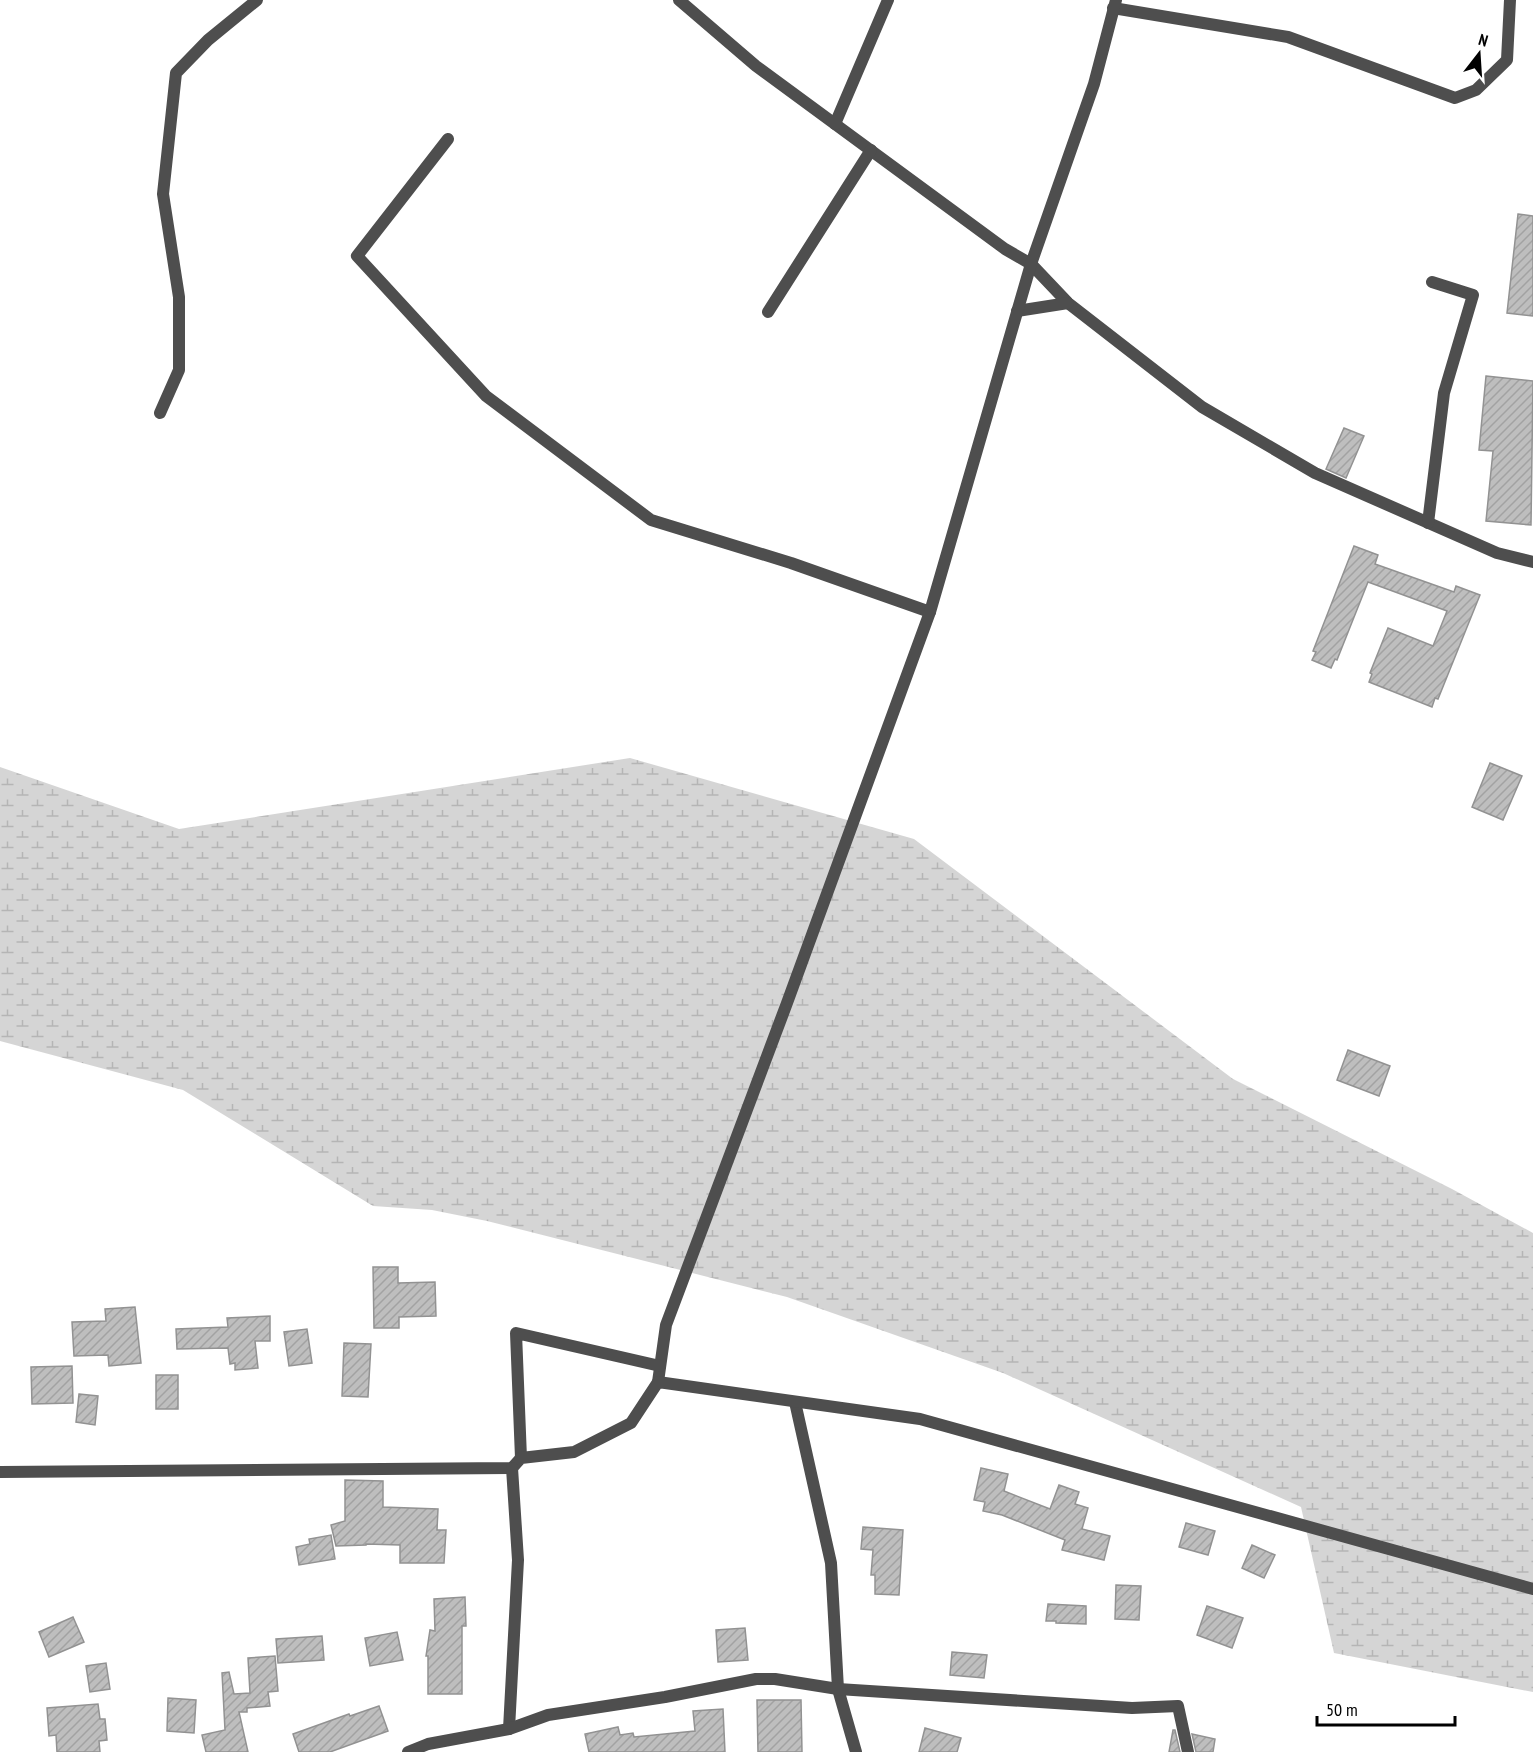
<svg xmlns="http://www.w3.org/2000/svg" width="1533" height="1752" font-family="'PT Sans Narrow',sans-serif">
	<defs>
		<pattern id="wetland-marsh" width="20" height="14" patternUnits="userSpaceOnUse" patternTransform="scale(1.5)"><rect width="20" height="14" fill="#d5d5d5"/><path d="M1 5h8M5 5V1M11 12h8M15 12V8" fill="none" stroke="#b5b5b5"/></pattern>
		<pattern id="building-hatch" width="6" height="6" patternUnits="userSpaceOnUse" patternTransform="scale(1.5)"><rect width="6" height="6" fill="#bebebe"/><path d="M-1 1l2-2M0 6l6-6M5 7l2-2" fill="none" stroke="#a2a2a2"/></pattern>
	</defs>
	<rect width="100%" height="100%" fill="#fff"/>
	<path fill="url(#wetland-marsh)" d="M630,758L914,839L1233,1079L1452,1189L1533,1233V1692L1334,1653L1301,1507L1003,1373L787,1297L487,1221L432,1210L373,1206L183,1090L0,1041V767L179,829Z"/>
	<g fill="url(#building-hatch)" stroke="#929292" stroke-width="1.5">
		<path d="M1518,214L1533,216V316L1507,313Z"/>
		<path d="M1486,376L1533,381L1531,525L1486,521L1493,451L1479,450Z"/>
		<path d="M1344,428L1364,436L1346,478L1326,469Z"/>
		<path d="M1354,546L1378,555L1375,564L1454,592L1456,586L1480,595L1438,699L1435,698L1432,707L1369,682L1372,674L1370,673L1388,628L1433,646L1447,611L1368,582L1337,660L1335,659L1331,668L1312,660L1316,652L1313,651Z"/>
		<path d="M1490,763L1522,776L1503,820L1472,807Z"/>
		<path d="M1348,1050L1390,1066L1379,1096L1337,1080Z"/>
		<path d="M373,1267H398V1283L435,1282L436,1316L399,1317V1328H374Z"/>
		<path d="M135,1307L141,1363L109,1366L108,1355L74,1356L72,1322L106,1321L105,1309Z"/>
		<path d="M270,1316V1341H255L258,1368L235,1370V1363L230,1364L228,1348L177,1349L176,1329L228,1327L227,1318Z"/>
		<path d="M307,1329L312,1363L289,1366L284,1332Z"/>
		<path d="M344,1343L371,1344L368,1397L342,1396Z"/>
		<path d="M72,1366L73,1403L32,1404L31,1367Z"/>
		<rect x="156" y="1375" width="22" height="34"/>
		<path d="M79,1394L98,1396L95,1425L76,1422Z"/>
		<path d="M981,1468L1008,1474L1004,1491L1050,1509L1059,1485L1079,1492L1075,1504L1088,1508L1082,1529L1110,1536L1104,1560L1062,1550L1065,1540L1002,1515L983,1511L985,1502L974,1500Z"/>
		<path d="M345,1480L383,1481V1507L438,1509L437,1530H446L444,1563H400V1545L366,1544V1545L336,1546L331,1525L345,1521Z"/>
		<path d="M1186,1523L1215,1531L1208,1555L1179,1547Z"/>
		<path d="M863,1527L903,1530L899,1595L875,1594V1575H871L873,1550L861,1549Z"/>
		<path d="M331,1535L335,1559L299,1565L296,1547L310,1544L309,1539Z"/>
		<path d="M1252,1545L1275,1555L1264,1578L1242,1568Z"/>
		<path d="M1116,1585L1141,1586L1139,1620L1115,1619Z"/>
		<path d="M465,1597L466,1626H462V1694H428V1656H426L430,1630L435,1631L434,1599Z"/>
		<path d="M1048,1604L1086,1606V1624L1056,1623V1621H1046Z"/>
		<path d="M1207,1606L1243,1618L1232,1648L1197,1635Z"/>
		<path d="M73,1617L84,1642L49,1657L39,1632Z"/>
		<path d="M745,1628L748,1660L718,1662L716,1630Z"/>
		<path d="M397,1632L403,1660L370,1666L365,1638Z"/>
		<path d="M322,1636L324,1660L278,1663L276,1639Z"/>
		<path d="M952,1652L987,1655L984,1678L950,1675Z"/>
		<path d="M275,1656L278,1691L268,1692L270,1706L247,1708V1712H239L248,1752H206L202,1735L225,1730L222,1673L229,1672L234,1694L250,1693L248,1658Z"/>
		<path d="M106,1663L110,1689L90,1692L86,1666Z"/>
		<path d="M168,1698L196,1700L194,1733L167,1731Z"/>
		<path d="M757,1700H801L802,1752H758Z"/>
		<path d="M98,1704L100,1719H105L107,1740L99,1741L100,1752H57L56,1735L49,1736L47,1708Z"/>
		<path d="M379,1706L388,1731L330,1752H299L293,1734L349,1714L350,1716Z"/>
		<path d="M723,1709L725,1752H589L585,1734L618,1727L620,1735L633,1733L634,1737L695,1731L693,1711Z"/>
		<path d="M925,1728L961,1738L957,1752H919Z"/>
		<path d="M1173,1730H1175L1180,1752H1169Z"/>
		<path d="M1192,1734L1215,1739L1213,1752H1196Z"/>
	</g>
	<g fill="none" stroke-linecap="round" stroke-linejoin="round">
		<g stroke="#4e4e4e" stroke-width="12">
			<path d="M679,0L756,66L1005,249L1031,264L1068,303L1202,407L1315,473L1497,553L1533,562"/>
			<path d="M1113,8L1288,37L1455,98L1476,90L1507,60L1510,0"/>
			<path d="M835,124L888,0"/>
			<path d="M448,139L357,256L486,396L651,520L791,563L930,612"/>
			<path d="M1017,311L1068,303"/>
			<path d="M768,312L871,150"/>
			<path d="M160,413L179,370V297L163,194L176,73L208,40L257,0"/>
			<path d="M1428,523L1444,393L1473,295L1432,282"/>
			<path d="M658,1382L666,1325L787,1003L930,612L1031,264L1094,84L1116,0"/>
			<path d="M795,1402L831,1563L838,1689L856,1752"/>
			<path d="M521,1458L516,1333L660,1366"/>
			<path d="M0,1472L512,1468L521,1458L574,1452L631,1423L658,1382L920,1419L1533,1589"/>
			<path d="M509,1729L518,1560L512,1468"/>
			<path d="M408,1752L428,1744L509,1729L548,1715L665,1697L756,1679H775L838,1689L1132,1708L1178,1706L1188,1752"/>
		</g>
	</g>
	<g transform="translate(1479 54) rotate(17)" stroke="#ffffff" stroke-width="4.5" paint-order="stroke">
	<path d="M0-4.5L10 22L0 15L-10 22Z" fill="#000000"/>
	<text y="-9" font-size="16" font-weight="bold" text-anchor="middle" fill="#000000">N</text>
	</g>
	<path d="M1317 1716v9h138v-9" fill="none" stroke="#000000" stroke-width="3"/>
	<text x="1326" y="1716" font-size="18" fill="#000000" stroke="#ffffff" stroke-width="4.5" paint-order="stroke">50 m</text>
</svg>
